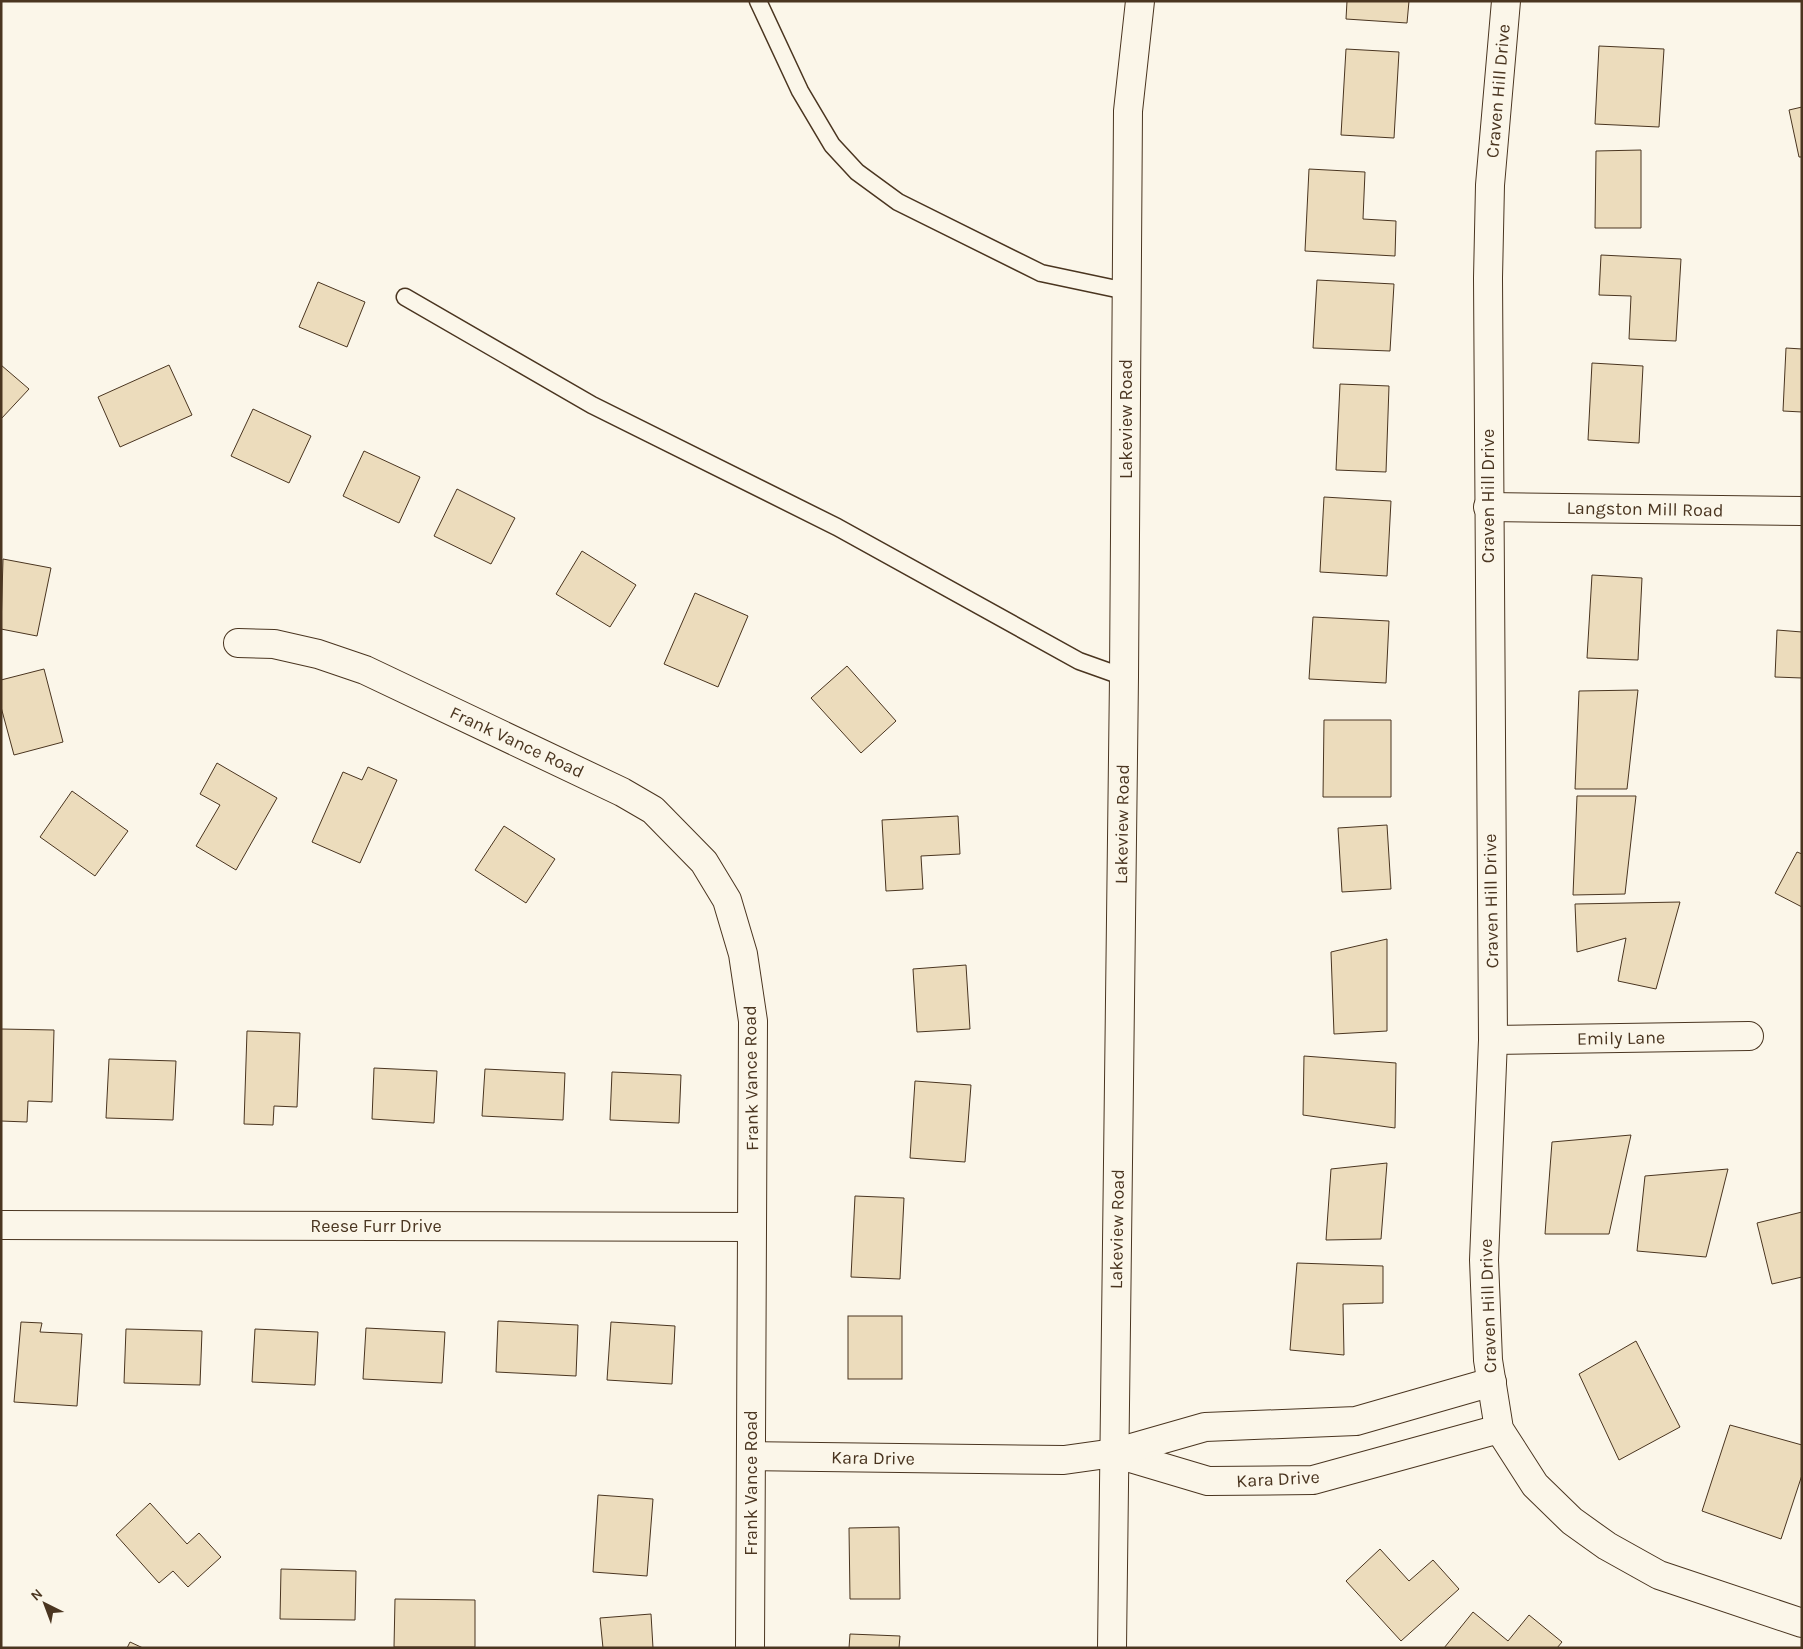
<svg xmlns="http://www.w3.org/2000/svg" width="1803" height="1649" font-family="Karla,sans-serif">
	<rect width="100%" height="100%" fill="#fbf6e9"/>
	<g fill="#ecdcbc" stroke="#4a3520">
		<path d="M1347,1H1409L1407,23L1346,19Z"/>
		<path d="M1599,46L1664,49L1659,127L1595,124Z"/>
		<path d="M1346,49L1399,52L1394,138L1341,135Z"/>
		<path d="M1802,107V157H1799L1789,110Z"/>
		<path d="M1641,150V228H1595L1596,151Z"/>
		<path d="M1309,169L1365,172L1363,219L1396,221L1395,256L1305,251Z"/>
		<path d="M1601,255L1681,259L1676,341L1629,339L1631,296L1599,295Z"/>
		<path d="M1317,280L1394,284L1390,351L1313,348Z"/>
		<path d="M318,282L365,302L347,347L299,327Z"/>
		<path d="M1786,348L1802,349V412L1783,411Z"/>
		<path d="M1592,363L1643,366L1639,443L1588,440Z"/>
		<path d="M1,365L29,389L1,419Z"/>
		<path d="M169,365L192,415L120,447L98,397Z"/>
		<path d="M1340,384L1389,386L1386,472L1336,470Z"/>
		<path d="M253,409L311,436L289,483L231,456Z"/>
		<path d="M364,451L420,477L399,523L343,496Z"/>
		<path d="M457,489L515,518L491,564L434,536Z"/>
		<path d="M1324,497L1391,501L1387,576L1320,572Z"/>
		<path d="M582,551L636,585L610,627L556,594Z"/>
		<path d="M3,559L51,568L37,636L1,629Z"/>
		<path d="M1592,575L1642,578L1638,660L1587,658Z"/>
		<path d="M695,593L748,616L718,687L664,664Z"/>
		<path d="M1313,617L1389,621L1386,683L1309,679Z"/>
		<path d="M1777,630L1802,632V678L1775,677Z"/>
		<path d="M847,666L896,721L861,753L811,698Z"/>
		<path d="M44,669L63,742L14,755L1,707V680Z"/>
		<path d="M1638,690L1627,789H1575L1579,691Z"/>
		<path d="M1324,720H1391V797H1323Z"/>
		<path d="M217,763L277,798L236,870L196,846L220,805L200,794Z"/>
		<path d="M368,767L397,780L360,863L312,842L343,772L362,780Z"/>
		<path d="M72,791L128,831L95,876L40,837Z"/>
		<path d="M1577,796H1636L1625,894L1573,895Z"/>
		<path d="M958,816L960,854L921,856L923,889L886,891L882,820Z"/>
		<path d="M1387,825L1391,889L1342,892L1338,828Z"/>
		<path d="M504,826L555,859L526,903L475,870Z"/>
		<path d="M1797,852L1802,854V907L1775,893Z"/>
		<path d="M1680,902L1656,989L1618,981L1626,938L1577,952L1575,904Z"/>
		<path d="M1387,939V1031L1334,1034L1331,952Z"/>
		<path d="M966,965L970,1029L917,1032L913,969Z"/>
		<path d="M1,1029L54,1030L52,1102L28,1101L27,1122L1,1121Z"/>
		<path d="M247,1031L300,1033L297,1107L274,1106L273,1125L244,1124Z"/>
		<path d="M1304,1056L1396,1063L1395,1128L1303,1115Z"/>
		<path d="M109,1059L176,1061L173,1120L106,1118Z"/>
		<path d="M374,1068L437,1071L434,1123L372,1119Z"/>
		<path d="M485,1069L565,1073L563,1120L482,1116Z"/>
		<path d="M612,1072L681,1075L679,1123L610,1120Z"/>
		<path d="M915,1081L971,1085L965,1162L910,1158Z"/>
		<path d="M1631,1135L1609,1234H1545L1552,1142Z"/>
		<path d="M1387,1163L1381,1239L1326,1240L1331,1169Z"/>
		<path d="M1728,1169L1706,1257L1637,1251L1645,1176Z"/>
		<path d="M855,1196L904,1198L900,1279L851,1277Z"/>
		<path d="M1802,1212V1277L1772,1284L1757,1223Z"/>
		<path d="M1297,1263L1383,1266V1303L1343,1304L1344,1355L1290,1350Z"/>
		<rect x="848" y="1316" width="54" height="63"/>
		<path d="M498,1321L578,1325L576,1376L496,1372Z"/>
		<path d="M21,1322L42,1323L40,1332L82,1334L77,1406L14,1402Z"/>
		<path d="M611,1322L675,1326L672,1384L607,1380Z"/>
		<path d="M366,1328L445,1332L442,1383L363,1379Z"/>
		<path d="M126,1329L202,1331L200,1385L124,1383Z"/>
		<path d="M255,1329L318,1332L315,1385L252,1382Z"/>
		<path d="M1636,1341L1680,1427L1619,1460L1579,1374Z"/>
		<path d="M1730,1425L1802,1445V1475L1781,1539L1702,1511Z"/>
		<path d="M598,1495L653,1499L647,1576L593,1572Z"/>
		<path d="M150,1503L187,1544L199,1533L221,1557L188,1587L173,1571L159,1583L116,1535Z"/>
		<path d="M899,1527L900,1599H850L849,1528Z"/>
		<path d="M1380,1549L1409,1581L1433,1560L1459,1589L1401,1641L1346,1581Z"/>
		<path d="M281,1569L356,1571L355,1620L280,1619Z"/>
		<path d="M395,1599L475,1600V1647H394Z"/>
		<path d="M1473,1612L1508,1641L1529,1615L1562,1642L1557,1648H1444Z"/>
		<path d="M651,1614L653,1648H603L600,1618Z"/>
		<path d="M850,1634L900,1636L899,1648H849Z"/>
		<path d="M130,1642L143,1648H127Z"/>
	</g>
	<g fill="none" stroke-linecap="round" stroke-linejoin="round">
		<g stroke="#4a3520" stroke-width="19">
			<g id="lane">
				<path d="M758,1L800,91L832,145L857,172L898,202L1041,273L1126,291"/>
				<path d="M405,297L592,405L837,527L1079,661L1124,677"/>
			</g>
		</g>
		<g stroke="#4a3520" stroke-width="30">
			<g id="street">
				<path d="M1506,1L1490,185L1488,278L1493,1040L1484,1260L1488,1360L1499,1429L1535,1485L1572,1521L1607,1546L1659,1575L1802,1623"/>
				<path d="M1488,507L1802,511"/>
				<path d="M238,643L274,644L318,654L365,670L622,792L653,810L704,862L727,900L743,954L753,1021L750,1648"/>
				<path d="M1493,1040L1749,1036"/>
				<path d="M1,1225L751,1227"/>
				<path d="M1114,1453L1208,1481L1313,1480L1499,1429"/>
				<path d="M751,1456L1064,1460L1114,1453L1205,1427L1356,1421L1492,1382"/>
			</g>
		</g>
		<g stroke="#4a3520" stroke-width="30">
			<path id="secondary" d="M1112,1648L1124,677L1128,111L1140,1"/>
		</g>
		<use href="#lane" stroke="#fbf6e9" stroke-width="16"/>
		<use href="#street" stroke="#fbf6e9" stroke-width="28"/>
		<use href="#secondary" stroke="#fbf6e9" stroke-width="28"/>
	</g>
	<g text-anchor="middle" stroke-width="4" stroke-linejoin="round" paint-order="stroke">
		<g font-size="18" fill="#4a3520" stroke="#fbf6e9">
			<text transform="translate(1498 91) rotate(-85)" y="6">Craven Hill Drive</text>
			<text transform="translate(1126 419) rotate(-90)" y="6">Lakeview Road</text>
			<text transform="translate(1488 496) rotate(-90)" y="6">Craven Hill Drive</text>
			<text transform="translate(1645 509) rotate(1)" y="6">Langston Mill Road</text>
			<text transform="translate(517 742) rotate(25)" y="6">Frank Vance Road</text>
			<text transform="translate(1122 824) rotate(-89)" y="6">Lakeview Road</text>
			<text transform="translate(1491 901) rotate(-91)" y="6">Craven Hill Drive</text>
			<text transform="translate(1621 1038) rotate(-1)" y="6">Emily Lane</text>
			<text transform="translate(751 1078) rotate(-91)" y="6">Frank Vance Road</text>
			<text x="376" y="1232">Reese Furr Drive</text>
			<text transform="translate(1117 1229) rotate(-89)" y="6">Lakeview Road</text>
			<text transform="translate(1488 1306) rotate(-92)" y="6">Craven Hill Drive</text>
			<text transform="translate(873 1458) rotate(1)" y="6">Kara Drive</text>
			<text transform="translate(1278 1479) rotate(-3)" y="6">Kara Drive</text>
			<text transform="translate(751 1483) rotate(-90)" y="6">Frank Vance Road</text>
		</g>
	</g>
	<rect width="1803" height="1649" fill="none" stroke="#4a3520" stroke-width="5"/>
	<g transform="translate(45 1604) rotate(318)" stroke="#fbf6e9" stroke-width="4" paint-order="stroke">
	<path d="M0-4L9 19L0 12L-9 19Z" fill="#4a3520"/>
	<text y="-8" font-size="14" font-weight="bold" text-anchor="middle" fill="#4a3520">N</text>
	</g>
</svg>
